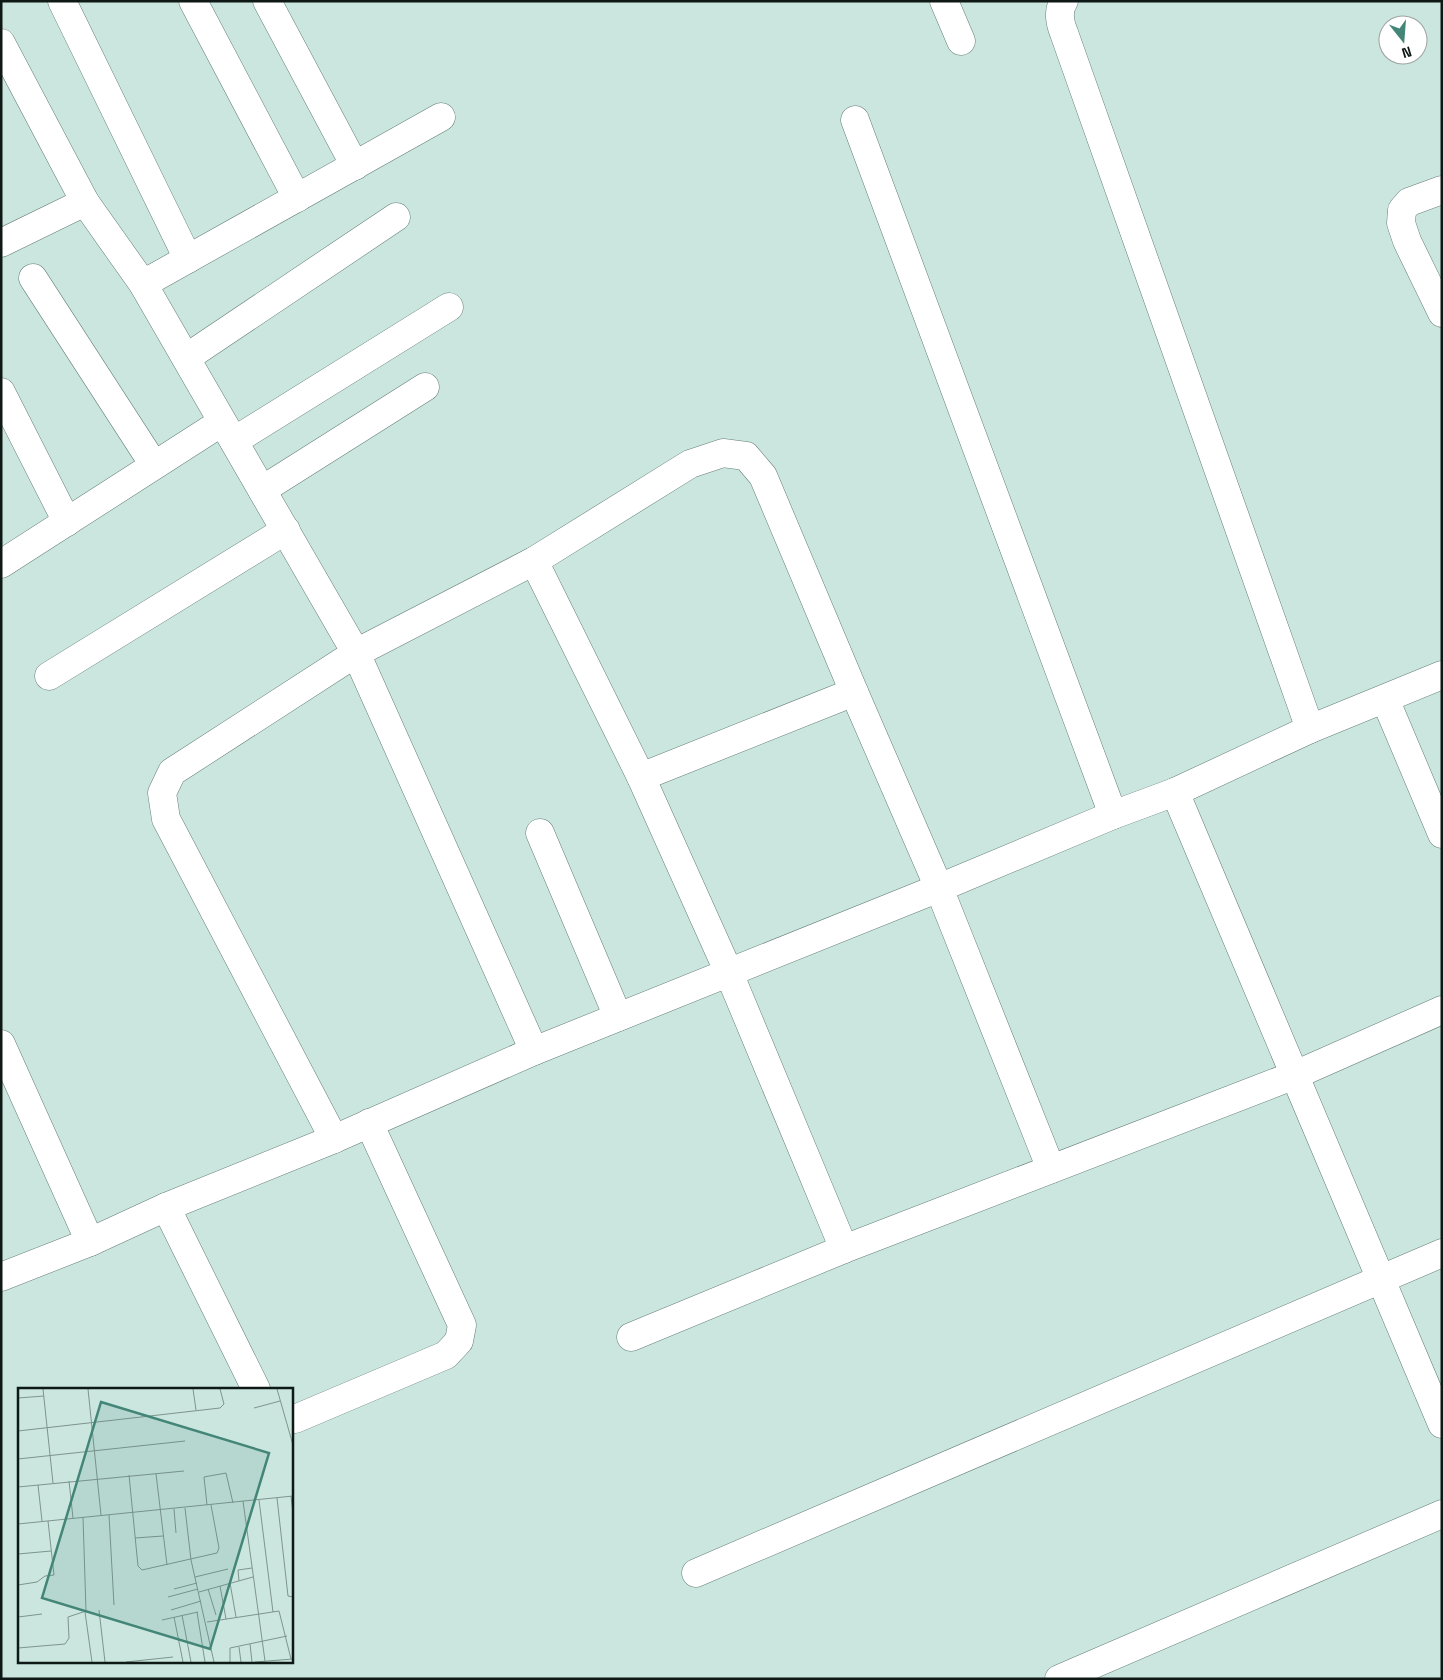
<svg xmlns="http://www.w3.org/2000/svg" width="1443" height="1680" font-family="'Space Grotesk',sans-serif">
	<rect width="100%" height="100%" fill="#cae6df"/>
	<g fill="none" stroke-linecap="round" stroke-linejoin="round">
		<g stroke="#667f78" stroke-width="29">
			<g id="minor">
				<path d="M62,1L188,259"/>
				<path d="M193,1L297,198"/>
				<path d="M267,1L355,166"/>
				<path d="M944,1L961,41"/>
				<path d="M1064,1C1057,11 1060,23 1064,33L1310,729"/>
				<path d="M1,43L85,202L143,284L356,653L534,1051"/>
				<path d="M855,120L1113,815"/>
				<path d="M1442,190L1409,202L1402,210L1401,223L1407,241L1442,313"/>
				<path d="M1,243L85,202"/>
				<path d="M33,278L154,465"/>
				<path d="M143,284L441,117"/>
				<path d="M186,358L396,217"/>
				<path d="M1,392L67,522"/>
				<path d="M234,441L449,307"/>
				<path d="M262,490L425,387"/>
				<path d="M534,561L641,777L729,973L844,1249"/>
				<path d="M1,564L222,422"/>
				<path d="M49,676L286,530"/>
				<path d="M1385,699L1442,834"/>
				<path d="M641,777L854,692"/>
				<path d="M1175,792L1442,1424"/>
				<path d="M540,833L618,1017"/>
				<path d="M1,1044L90,1242"/>
				<path d="M334,1139L166,819L162,793L172,772L356,653L534,561L690,464L723,453L746,456L763,476L854,692L939,888L1051,1169"/>
				<path d="M166,1207L256,1389"/>
				<path d="M631,1337L844,1249L1295,1075L1442,1010"/>
				<path d="M291,1419H295L446,1355L459,1341L462,1325L369,1123"/>
				<path d="M696,1573L1442,1253"/>
				<path d="M1059,1679L1442,1514"/>
			</g>
		</g>
		<g stroke="#667f78" stroke-width="29">
			<path id="tertiary" d="M1,1277L90,1242L166,1207L334,1139L534,1051L939,888L1113,815L1175,792L1310,729L1442,675"/>
		</g>
		<use href="#minor" stroke="#fff" stroke-width="28"/>
		<use href="#tertiary" stroke="#fff" stroke-width="28"/>
	</g>
	<g transform="translate(18 1388)">
		<rect width="275" height="275" fill="#cae6df"/>
		<path fill="none" stroke="#7f948e" stroke-width="1" d="M25,1L35,95M70,1L83,127M175,1L178,22M259,1L275,57M0,10L26,8M236,20L262,13M0,43L202,20L206,16L202,1M0,71L167,53M138,86L149,177M111,87L120,178L124,182L199,165L201,160L193,117M51,93L55,130M20,97L24,133M0,99L166,83M273,108L275,125M259,110L270,208L275,209M241,112L255,224M225,113L247,273M189,117L186,89L208,85L215,115M167,120L173,172L196,274M156,121L158,145M91,127L96,217M0,136L275,108M117,150L145,148M0,166L33,163M177,189L210,181M221,193L220,182L234,180M212,195L218,229M0,197L19,194L27,188L36,187L30,133M202,198L208,231M156,201L179,195M190,201L198,227M181,204L235,189M150,209L180,201M81,222L87,274M153,222L183,213M67,224L74,274M179,224L187,274M164,227L173,274M0,229L24,226M156,229L165,274M144,232L180,224M189,234L261,223L273,271M232,256L234,274M221,259L223,274M0,260L47,256L51,250L50,229L68,223L65,129M108,274L155,269M212,274V260L269,248M237,274L275,271"/>
		<path fill="#438678" fill-opacity="0.15" stroke="#438678" stroke-width="2.5" d="M83,14L251,65L192,261L24,210Z"/>
		<rect width="275" height="275" fill="none" stroke="#0e1815" stroke-width="2.5"/>
	</g>
	<rect width="1443" height="1680" fill="none" stroke="#0e1815" stroke-width="5"/>
	<g transform="translate(1403 40) rotate(163)"><circle r="24" fill="#ffffff" stroke="#9fa3a1"/>
	<path d="M0-4L9 19L0 12L-9 19Z" fill="#438678"/>
	<text y="-8" font-size="14" font-weight="bold" text-anchor="middle" fill="#0e1815">N</text>
	</g>
</svg>
